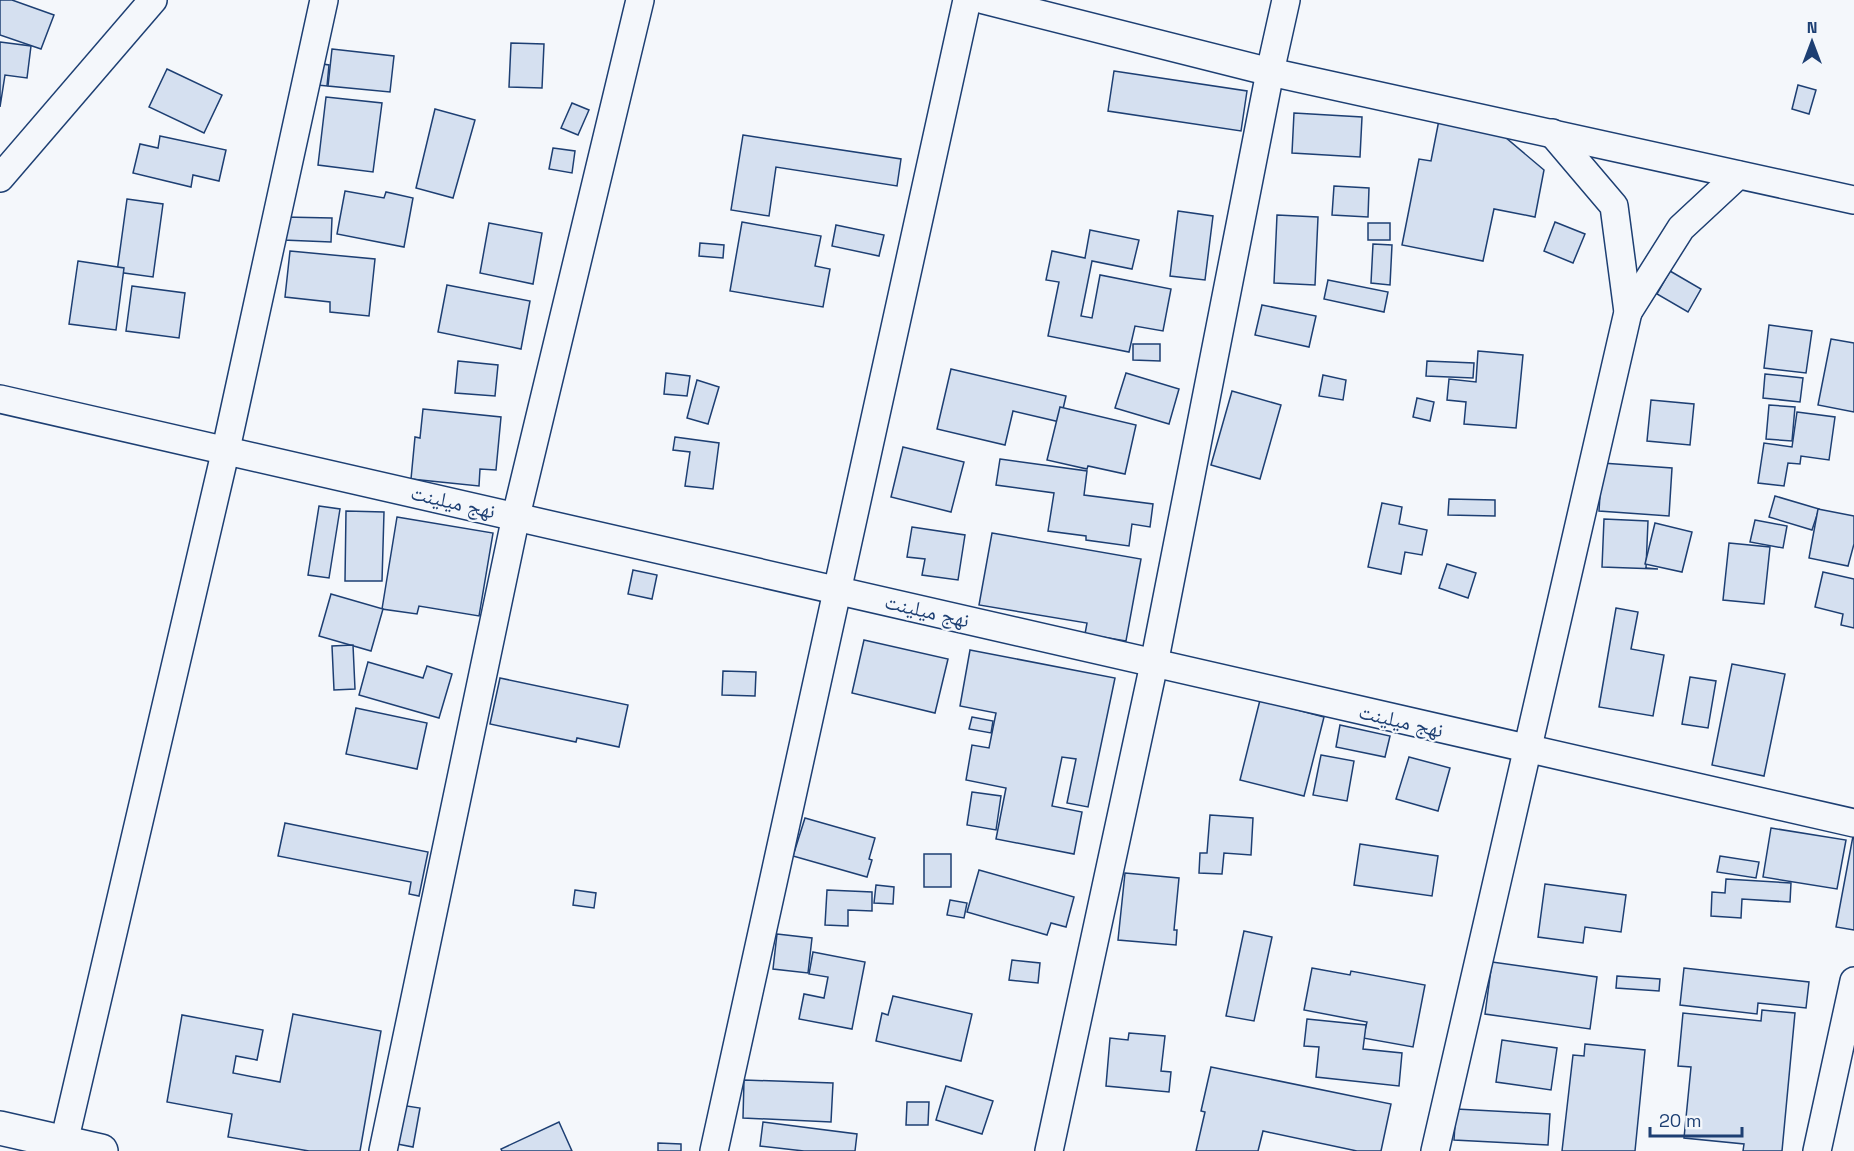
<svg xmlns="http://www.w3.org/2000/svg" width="1854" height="1151" font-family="'Space Grotesk','Noto Naskh Arabic',sans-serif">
	<rect width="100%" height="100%" fill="#f4f7fb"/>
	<g fill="#d5e0f0" stroke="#1d3f73" stroke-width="1.5">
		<path d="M0,0H12L54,15L41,49L0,35Z"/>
		<path d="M0,42L31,46L27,78L5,75L0,107Z"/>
		<path d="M511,43L544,44L542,88L509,87Z"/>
		<path d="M332,49L394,56L390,92L328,86Z"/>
		<path d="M309,62L329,65L327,86L307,84Z"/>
		<path d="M167,69L222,95L204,133L149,107Z"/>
		<path d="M1114,71L1247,91L1241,131L1108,111Z"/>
		<path d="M1798,85L1816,90L1809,114L1792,109Z"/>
		<path d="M326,97L382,103L373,172L318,165Z"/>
		<path d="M572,103L589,110L578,135L561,128Z"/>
		<path d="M435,109L475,120L453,198L416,188Z"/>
		<path d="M1294,113L1362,117L1360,157L1292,153Z"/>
		<path d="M1439,120L1499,132L1544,170L1535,217L1494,209L1483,261L1402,245L1419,159L1431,161Z"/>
		<path d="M743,135L901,159L897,186L776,167L769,216L731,210Z"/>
		<path d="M160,136L226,150L219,181L193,175L191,187L133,173L140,144L158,148Z"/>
		<path d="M553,148L575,151L572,173L549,169Z"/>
		<path d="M1334,186L1369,188L1368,217L1332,215Z"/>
		<path d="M345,191L384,198L386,192L413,198L404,247L337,234Z"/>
		<path d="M127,199L163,204L153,277L117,272Z"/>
		<path d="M1178,211L1213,216L1205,280L1170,276Z"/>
		<path d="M1277,215L1318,217L1315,285L1274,283Z"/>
		<path d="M284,217L332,218L331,242L283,240Z"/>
		<path d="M742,222L821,236L815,266L830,269L823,307L730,291Z"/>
		<path d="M1555,222L1585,234L1573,263L1544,251Z"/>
		<path d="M489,223L542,233L533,284L480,273Z"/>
		<rect x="1368" y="223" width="22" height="17"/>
		<path d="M836,225L884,235L879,256L832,246Z"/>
		<path d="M1090,230L1139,240L1132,269L1092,261L1081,316L1092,318L1100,275L1171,289L1163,331L1135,326L1129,352L1048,336L1059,282L1046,280L1052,251L1085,258Z"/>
		<path d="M700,243L724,245L723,258L699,256Z"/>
		<path d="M1373,244L1392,245L1390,285L1371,283Z"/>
		<path d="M290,251L375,259L369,316L330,312V302L285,297Z"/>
		<path d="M78,261L124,268L116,330L69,324Z"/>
		<path d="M1670,271L1701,289L1688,312L1657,294Z"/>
		<path d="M1328,280L1388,292L1384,312L1324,299Z"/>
		<path d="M447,285L530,301L521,349L438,332Z"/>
		<path d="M132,286L185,293L179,338L126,331Z"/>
		<path d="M1262,305L1316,316L1309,347L1255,335Z"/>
		<path d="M1769,325L1812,331L1806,373L1764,368Z"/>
		<path d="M1831,339L1854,343V412L1818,405Z"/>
		<path d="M1133,344H1160V361L1133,360Z"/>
		<path d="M1478,351L1523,355L1516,428L1464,424L1466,402L1447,400L1449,379L1476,382Z"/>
		<path d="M458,361L498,365L495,396L455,393Z"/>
		<path d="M1427,361L1474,363L1473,378L1426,376Z"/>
		<path d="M951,369L1066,396L1060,422L1013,411L1005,445L937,429Z"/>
		<path d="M666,373L690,376L687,396L664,394Z"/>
		<path d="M1126,373L1179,389L1169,424L1115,408Z"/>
		<path d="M1765,374L1803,378L1800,402L1763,398Z"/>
		<path d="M1323,375L1346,380L1343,400L1319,396Z"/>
		<path d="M697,380L719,387L708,424L687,418Z"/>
		<path d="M1232,391L1281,405L1260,479L1211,465Z"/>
		<path d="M1417,398L1434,402L1430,421L1413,417Z"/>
		<path d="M1651,400L1694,404L1690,445L1647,441Z"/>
		<path d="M1769,405L1795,407L1792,441L1766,439Z"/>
		<path d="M1060,407L1136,425L1125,474L1088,466L1087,469L1047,460Z"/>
		<path d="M423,409L501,417L496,470L480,469L479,486L411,479L415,437L420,438Z"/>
		<path d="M1797,412L1835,417L1829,460L1801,456L1800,464L1788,463L1784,486L1758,483L1764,443L1792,447Z"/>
		<path d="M675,437L719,443L713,489L685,486L690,452L673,450Z"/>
		<path d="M903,447L964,462L951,512L891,497Z"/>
		<path d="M1000,459L1087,471L1084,495L1153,504L1150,527L1132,524L1129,546L1086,540V536L1048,531L1054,493L996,485Z"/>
		<path d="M1602,463L1672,468L1669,516L1599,511Z"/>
		<path d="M1775,496L1819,509L1812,530L1769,517Z"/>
		<path d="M1449,499L1495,500V516L1448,515Z"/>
		<path d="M1382,503L1402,507L1399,524L1427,530L1422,555L1405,552L1401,574L1368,567Z"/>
		<path d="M319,506L340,509L329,578L308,575Z"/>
		<path d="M1818,509L1854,516V544L1848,566L1809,558Z"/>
		<path d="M346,511L384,512L382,581H345Z"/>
		<path d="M397,517L493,533L479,616L419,606L417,614L382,609Z"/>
		<path d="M1604,519L1648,521L1646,568L1658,569L1602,567Z"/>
		<path d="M1755,520L1787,526L1783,548L1750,542Z"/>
		<path d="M1655,523L1692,532L1682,572L1645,564Z"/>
		<path d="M912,527L965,535L958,580L922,575L925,559L907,557Z"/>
		<path d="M992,533L1141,559L1126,641L1085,634L1087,623L979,605Z"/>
		<path d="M1729,543L1770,547L1764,604L1723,600Z"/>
		<path d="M1447,564L1476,573L1468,598L1439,588Z"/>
		<path d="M633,570L657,575L652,599L628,594Z"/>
		<path d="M1823,572L1854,579V628L1841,625L1843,614L1815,607Z"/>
		<path d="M331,594L383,609L371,651L319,636Z"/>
		<path d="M1616,608L1638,612L1631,649L1664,655L1653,716L1599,707Z"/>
		<path d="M864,640L948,659L935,713L852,693Z"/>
		<path d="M353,645L355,689L334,690L332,646Z"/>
		<path d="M970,650L1115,678L1088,807L1067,803L1076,759L1062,757L1052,806L1082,812L1074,854L996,839L1006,788L966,780L972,745L989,748L996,713L960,706Z"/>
		<path d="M368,662L423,678L427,666L452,674L439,718L359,695Z"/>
		<path d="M1732,664L1785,674L1764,776L1712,765Z"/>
		<path d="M723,671L756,672L755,696L722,695Z"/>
		<path d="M1690,677L1716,681L1708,728L1682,724Z"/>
		<path d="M500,678L628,705L619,747L577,738L576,742L490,724Z"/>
		<path d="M1260,700L1324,717L1304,796L1240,780Z"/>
		<path d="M356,708L427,723L417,769L346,754Z"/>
		<path d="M972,717L993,721L991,733L969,729Z"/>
		<path d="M1340,725L1390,736L1385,757L1336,747Z"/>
		<path d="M1321,755L1354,761L1347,801L1313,795Z"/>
		<path d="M1409,757L1450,768L1438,811L1396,799Z"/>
		<path d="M972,792L1001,796L996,830L967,825Z"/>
		<path d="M1210,815L1253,818L1251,855L1224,853L1222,874L1199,873L1200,853H1207Z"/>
		<path d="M805,818L875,838L869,859L872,860L867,877L793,856Z"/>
		<path d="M285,823L428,852L419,896L409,894L411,882L278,856Z"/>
		<path d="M1771,828L1846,840L1837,889L1763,877Z"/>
		<path d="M1853,836L1854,837V930L1836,927Z"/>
		<path d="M1360,844L1438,856L1432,896L1354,885Z"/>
		<rect x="924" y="854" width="27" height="33"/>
		<path d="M1720,856L1759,862L1756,878L1717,872Z"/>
		<path d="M979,870L1074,897L1066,927L1051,923L1047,935L967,912Z"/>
		<path d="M1125,873L1179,878L1174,930H1177L1176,945L1118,940Z"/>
		<path d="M1726,879L1791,883L1790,902L1742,899L1741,918L1711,916L1712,892L1725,893Z"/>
		<path d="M1545,884L1626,895L1621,932L1585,927L1583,943L1538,937Z"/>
		<path d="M876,885L894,887L893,904L874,903Z"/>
		<path d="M575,890L596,893L594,908L573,905Z"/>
		<path d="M827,890L872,892V911L848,910V926L825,925Z"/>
		<path d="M950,900L967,903L964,918L947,915Z"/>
		<path d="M1244,931L1272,937L1254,1021L1226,1016Z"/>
		<path d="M777,934L812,938L808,973L773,969Z"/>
		<path d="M813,952L865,962L852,1029L799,1019L804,994L824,998L828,977L809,974Z"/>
		<path d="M1012,960L1040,963L1038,983L1009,980Z"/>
		<path d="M1492,962L1597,977L1590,1029L1485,1014Z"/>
		<path d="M1312,968L1350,975L1351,971L1425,985L1413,1047L1363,1038L1367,1022L1304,1010Z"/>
		<path d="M1684,968L1809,982L1806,1008L1758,1003L1757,1014L1680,1005Z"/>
		<path d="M1617,976L1660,979L1659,991L1616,988Z"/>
		<path d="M893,996L972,1014L961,1061L876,1041L882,1013L888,1015Z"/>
		<path d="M1762,1010L1795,1013L1782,1151H1743L1744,1144L1684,1138L1691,1067L1678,1066L1683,1013L1761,1021Z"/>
		<path d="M293,1014L381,1031L360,1151H309L228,1137L232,1114L167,1102L182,1015L263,1030L257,1060L236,1056L233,1073L280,1082Z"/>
		<path d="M1307,1019L1366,1025L1363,1049L1402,1053L1399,1086L1316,1077L1319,1047L1304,1046Z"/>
		<path d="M1129,1033L1165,1036L1161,1071L1171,1072L1169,1092L1106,1086L1110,1038L1128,1040Z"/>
		<path d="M1502,1040L1557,1048L1551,1090L1496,1082Z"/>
		<path d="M1585,1044L1645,1050L1635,1151H1562L1573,1055L1584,1056Z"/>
		<path d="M1211,1067L1391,1104L1381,1151H1357L1263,1131L1258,1151H1196L1205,1112L1201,1111Z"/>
		<path d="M744,1080L833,1083L831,1122L743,1118Z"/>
		<path d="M946,1086L993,1101L982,1134L936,1120Z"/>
		<path d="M907,1102H929L928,1125H906Z"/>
		<path d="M394,1104L420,1108L413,1147L387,1142Z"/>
		<path d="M1456,1109L1550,1114L1548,1145L1454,1140Z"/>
		<path d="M559,1122L572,1151H502L501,1149Z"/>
		<path d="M763,1122L857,1134L855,1151H804L760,1146Z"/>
		<path d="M658,1143L681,1144V1151H658Z"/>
	</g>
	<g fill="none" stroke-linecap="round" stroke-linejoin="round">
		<g stroke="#1d3f73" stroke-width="30">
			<g id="street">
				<path d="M984,0L1270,72L1854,200"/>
				<path d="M0,178L153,0"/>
				<path d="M1628,312L1681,228L1738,175"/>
				<path d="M0,399L1854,823"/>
				<path d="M62,1151L226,449L324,0"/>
				<path d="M383,1151L516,516L640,0"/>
				<path d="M714,1151L967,0"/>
				<path d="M1049,1151L1154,664L1270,72L1286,0"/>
				<path d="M1435,1151L1628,312L1614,206L1552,133"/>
				<path d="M1817,1151L1854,981"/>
			</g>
		</g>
		<g stroke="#1d3f73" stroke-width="36">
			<path id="secondary" d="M0,1128L101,1151"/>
		</g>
		<use href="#street" stroke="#f4f7fb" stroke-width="27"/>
		<use href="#secondary" stroke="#f4f7fb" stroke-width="33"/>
	</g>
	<g text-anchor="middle" stroke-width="4.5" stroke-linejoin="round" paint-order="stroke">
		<g font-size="21" fill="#1d3f73" stroke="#f4f7fb">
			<text transform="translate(453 502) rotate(13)" y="7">نهج ميلينت</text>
			<text transform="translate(927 611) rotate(13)" y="7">نهج ميلينت</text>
			<text transform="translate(1401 721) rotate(13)" y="7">نهج ميلينت</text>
		</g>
	</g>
	<g transform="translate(1812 42)" stroke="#f4f7fb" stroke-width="4.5" paint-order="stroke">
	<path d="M0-4.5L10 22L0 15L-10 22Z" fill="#1d3f73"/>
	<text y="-9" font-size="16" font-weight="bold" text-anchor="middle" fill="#1d3f73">N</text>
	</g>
	<path d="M1650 1127v9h92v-9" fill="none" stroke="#1d3f73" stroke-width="3"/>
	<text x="1659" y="1127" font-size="18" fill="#1d3f73" stroke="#f4f7fb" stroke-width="4.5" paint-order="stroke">20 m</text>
</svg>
